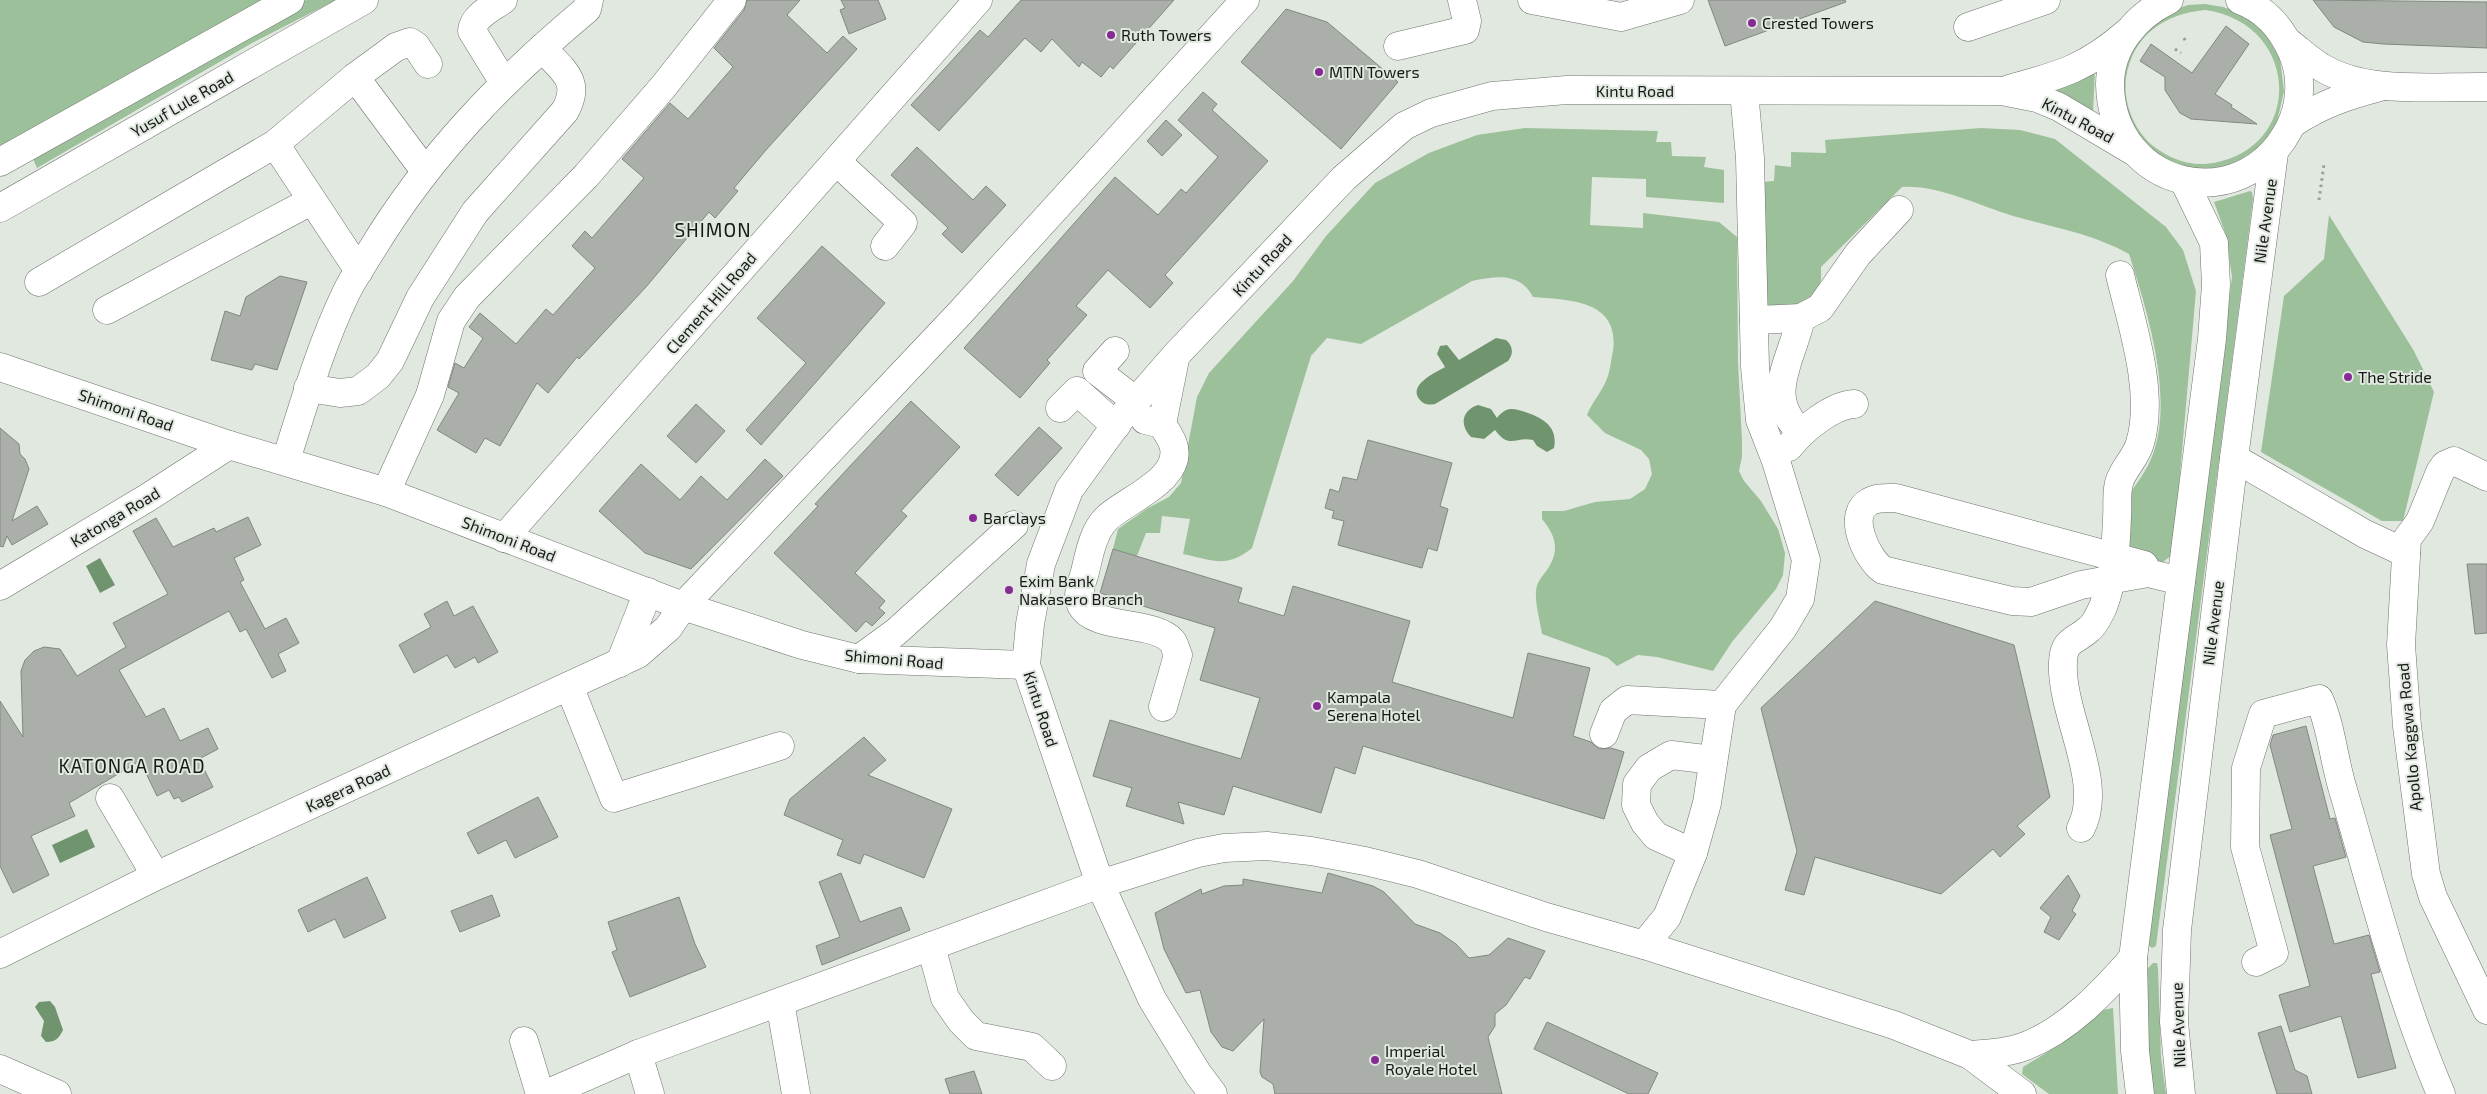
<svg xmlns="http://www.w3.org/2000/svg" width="2487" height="1094" font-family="'Exo 2',sans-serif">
	<rect width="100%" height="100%" fill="#e1e8e0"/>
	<g fill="#9cc099" fill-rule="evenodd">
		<path d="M0,0H263L0,148Z"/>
		<path d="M306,0H336L252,43L37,168L31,154Z"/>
		<path d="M2205,4L2223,7L2238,12L2264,31L2280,59L2284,91L2277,122L2268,136L2256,149L2241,159L2225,166L2207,169L2190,168L2157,155L2132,130L2121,79L2132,45L2171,11L2188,5ZM2205,10C2300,23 2305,147 2213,163C2191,167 2170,159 2153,146C2134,130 2123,103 2126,78C2133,35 2164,14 2205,10Z"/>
		<path d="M2095,67L2093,115L2055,90Z"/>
		<path d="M1525,128L1658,131L1656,142H1671L1672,156L1706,157L1704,167L1724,170V203L1646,197V179L1592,177L1590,225L1643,228V213L1719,222L1737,237L1738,362L1742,441V457L1739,471L1744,481L1761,501L1778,529L1785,553L1783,575L1776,589L1732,642L1713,671L1657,657L1638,655L1617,666L1608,658L1542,634C1540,621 1535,604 1536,591C1537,579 1545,575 1550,565C1560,548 1554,533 1542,519V511H1564L1595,502L1630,499L1645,489L1652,474L1649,459L1641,450L1605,433L1587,415C1592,402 1601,393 1606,381C1610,373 1611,360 1613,351C1620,300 1570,300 1533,297C1520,272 1496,276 1472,281L1361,344L1327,338L1311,356L1252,548C1226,569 1213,560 1183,554L1190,519L1162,516L1160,533H1146L1137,556L1113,549L1118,529L1148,508L1169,497L1181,483L1197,397L1209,373L1293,281L1326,236L1375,183L1429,153L1477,135Z"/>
		<path d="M1981,128L2020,130L2055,139L2166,227L2183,250L2196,291L2173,554L2163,562L2140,560L2129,555L2121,506C2132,489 2148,471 2154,451C2173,393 2147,310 2129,254C2093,234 2052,227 2013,216C1977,205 1939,185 1902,187L1821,267V280L1817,292L1798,310L1764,313L1762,182L1774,181L1775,165L1791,167V152L1826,153L1825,140Z"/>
		<path d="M2250,191L2252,192L2253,199L2156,946L2152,948L2147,944L2232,277L2226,235L2214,202Z"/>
		<path d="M2329,215L2414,351L2434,392L2403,521H2382L2261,452L2284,296L2324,259Z"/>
		<path d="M2153,963H2157L2158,969L2161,1057L2166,1094H2153C2146,1053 2147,1011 2147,969Z"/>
		<path d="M2113,1008L2118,1094H2049L2022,1074L2023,1067L2061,1044L2097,1011Z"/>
	</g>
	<g fill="#70946d">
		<path d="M1496,338L1506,340C1513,346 1514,354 1508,361L1435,404C1429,405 1424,405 1420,400C1407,385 1435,373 1445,367L1437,354L1440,346L1447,345L1459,360Z"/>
		<path d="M1478,405L1491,409L1497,418C1507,405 1515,409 1528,413C1545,419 1558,428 1554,448L1547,452L1537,446L1533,440C1515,436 1510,450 1495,430L1484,439L1471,437C1459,425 1462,410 1478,405Z"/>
		<path d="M100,558L115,585L100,593L86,566Z"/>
		<path d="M87,829L95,847L60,863L52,845Z"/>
		<path d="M50,1001L55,1007L63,1030C59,1038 56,1042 46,1042L41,1036L44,1021L35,1007L39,1002Z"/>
	</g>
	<g fill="#aab0a9" stroke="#828881">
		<path d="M747,0H800L787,15L827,53L843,36L857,49L766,150L734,188L738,191L715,218L709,212L646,287L579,359L577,357L548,393L537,383L500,446L485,438L476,453L437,430L459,393L448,387L455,363L464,368L483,338L469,327L480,313L516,344L546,309L553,315L595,268L572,246L585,231L592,238L644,178L622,159L670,103L688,119L733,67L714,48L744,10Z"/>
		<path d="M841,0H878L886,19L849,34L840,10L845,8Z"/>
		<path d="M1021,0H1174L1113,69L1110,66L1101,77L1082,62L1079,67L1052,39L1041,52L1025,38L939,131L911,105L980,30L988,37Z"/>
		<path d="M1708,0H1845L1846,2L1725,46Z"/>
		<path d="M2313,0L2487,2V48L2383,44L2363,42L2334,27Z"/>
		<path d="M1286,9L1327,22L1398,82L1341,149L1241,62Z"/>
		<path d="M2226,26L2249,44L2215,94L2232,105L2231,107L2257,124L2191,119L2180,113L2165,90V77L2140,61L2151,44L2192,73Z"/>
		<path d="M1203,92L1217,104L1212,110L1268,161L1165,275L1173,283L1150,308L1108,270L1076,306L1087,315L1047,360L1050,363L1020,398L964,348L1115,177L1158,215L1181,189L1186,193L1218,157L1178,120Z"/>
		<path d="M1166,120L1182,135L1162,156L1147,141Z"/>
		<path d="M917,147L973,200L986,186L1006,205L962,253L942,234L948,228L891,175Z"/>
		<path d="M822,246L885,303L761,445L746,430L806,363L757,318Z"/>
		<path d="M280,276L307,282L277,370L255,364L252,370L211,360L225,311L240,316L246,297Z"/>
		<path d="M911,401L960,447L901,511L907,516L855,573L885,601L879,608L885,613L872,626L866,621L856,632L774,553L818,506L815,504L851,465Z"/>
		<path d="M696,404L725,431L696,463L667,436Z"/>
		<path d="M1039,427L1062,448L1018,496L995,475Z"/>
		<path d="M0,428L19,444L20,454L25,459L29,469L12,521L37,506L48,524L12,545L7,536L3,547L0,546Z"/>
		<path d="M1368,440L1452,463L1440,506L1448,509L1437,551L1428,548L1422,568L1338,545L1344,521L1332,518L1334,511L1325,508L1330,489L1339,492L1343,477L1357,480Z"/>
		<path d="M765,459L783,476L691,569L645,553L599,511L641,464L680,500L701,476L727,500Z"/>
		<path d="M248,517L261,545L234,558L244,580L240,582L265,629L286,618L299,643L278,654L286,671L272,678L246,629L240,632L229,611L119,670L146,717L164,708L180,741L208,728L218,749L199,759L213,787L182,802L179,797L174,799L169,790L157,796L140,761L69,803L75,816L31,836L49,875L13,893L0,866V701L23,737L21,671L25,660L34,651L44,647L60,649L77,676L126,647L113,623L168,594L133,531L156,518L173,547L214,528L216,532Z"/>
		<path d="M1113,549L1242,588L1238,602L1284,616L1293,586L1410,621L1392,682L1513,718L1528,653L1590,668L1573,736L1591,742L1599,749L1611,748L1624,752L1604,819L1363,746L1355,774L1335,767L1321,813L1233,786L1224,815L1178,802L1184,824L1126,806L1132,788L1093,776L1110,720L1241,759L1260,698L1200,680L1215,628L1100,593Z"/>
		<path d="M2467,564H2487V633L2475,634Z"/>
		<path d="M447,601L454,616L473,606L498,652L478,663L475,657L455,668L447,655L414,673L399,645L431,627L424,614Z"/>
		<path d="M1875,601L2014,645L2050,797L2017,826L2025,834L2000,857L1993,849L1941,894L1815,857L1804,895L1785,890L1797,851L1761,708Z"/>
		<path d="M2306,726L2330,819L2335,818L2346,857L2313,866L2334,944L2369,935L2380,972L2371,974L2396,1068L2358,1078L2341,1016L2290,1032L2279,995L2310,986L2270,835L2292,829L2270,745L2273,735Z"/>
		<path d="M864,737L886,760L868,775L952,809L924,878L864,854L860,864L837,855L843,840L784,815L790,799Z"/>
		<path d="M538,797L558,837L515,858L506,840L478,854L467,833Z"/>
		<path d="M841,873L860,922L901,907L910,930L822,965L816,946L840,937L819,882Z"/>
		<path d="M1328,873L1373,886L1384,892L1415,924L1440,933L1456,944L1469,958L1489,955L1508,938L1545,951L1530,979L1525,977L1506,1005L1495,1014V1026L1488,1037L1502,1094H1275L1273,1084L1262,1077L1260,1072L1264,1019L1233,1051L1222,1047L1211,1032L1200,990L1186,993L1164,949L1155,913L1201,889L1202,894L1224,886L1243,885V879L1322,893Z"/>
		<path d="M2068,875L2080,896L2072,911L2076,914L2059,940L2044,932L2051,917L2040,908Z"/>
		<path d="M367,877L386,918L344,938L335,919L308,932L298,910Z"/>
		<path d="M492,895L500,916L460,932L451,911Z"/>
		<path d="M679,897L695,944L706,967L630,997L612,952L617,950L608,922Z"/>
		<path d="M1547,1022L1658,1073L1648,1094H1629L1534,1049Z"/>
		<path d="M2281,1026L2295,1070L2307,1076L2312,1094H2277L2258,1033Z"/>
		<path d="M974,1071L982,1094H950L945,1079Z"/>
	</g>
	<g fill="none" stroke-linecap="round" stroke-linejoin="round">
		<g stroke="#6e746d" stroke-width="29">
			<g id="minor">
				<path d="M503,0C492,8 473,16 472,31L504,83"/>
				<path d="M1532,0L1621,17L1680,0"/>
				<path d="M1968,27L2046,0"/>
				<path d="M2288,42C2299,50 2309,60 2321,67C2366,95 2436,86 2487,87"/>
				<path d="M1398,46L1465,30L1467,21L1462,0"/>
				<path d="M355,77L425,171"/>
				<path d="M2009,89C2061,75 2087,68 2129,31"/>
				<path d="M2293,123C2322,104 2346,96 2380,87"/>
				<path d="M275,144L359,271"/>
				<path d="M836,161L903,223L885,246"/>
				<path d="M39,282L275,144L355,77L396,47L410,42L416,46L428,64"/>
				<path d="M107,310L311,201"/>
				<path d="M1754,320L1801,318L1820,308L1858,254L1899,210"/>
				<path d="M1115,351L1097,371L1136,401"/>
				<path d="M0,367L229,445L386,492L683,606L802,645L859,659L1026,665"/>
				<path d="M308,388L340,393L358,391L378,376L390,361L420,298L475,212L565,111C582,80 562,70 542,48"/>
				<path d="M1060,408L1077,391L1116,426"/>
				<path d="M1145,420L1162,424L1175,359"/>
				<path d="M1162,424C1166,431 1171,438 1173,444C1185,479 1125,500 1106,519C1093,532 1089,555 1085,572C1082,583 1076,594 1081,605C1094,630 1153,620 1172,641C1175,645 1176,651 1178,655L1163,707"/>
				<path d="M1801,432C1762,397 1792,360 1801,318"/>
				<path d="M1789,447C1802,430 1832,405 1854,404"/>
				<path d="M2234,458L2365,534L2406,553"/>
				<path d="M286,460C304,404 320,347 346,293C353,278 363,264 371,251C429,155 502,80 587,9L589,0"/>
				<path d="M2487,477L2454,461L2445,465L2440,472L2420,521L2407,539L2401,645L2407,726L2426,874L2433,897L2487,1010"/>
				<path d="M386,492L430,395L451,321L467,297L586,176L663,87L732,0"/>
				<path d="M504,538L978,0"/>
				<path d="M2148,573L2144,565L1896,498C1887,498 1877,497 1869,502C1846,515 1867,559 1883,570L2012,601L2031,602L2081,585L2148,573L2181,581"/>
				<path d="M0,586L147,498L229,445"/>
				<path d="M859,659L896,632L1014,525"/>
				<path d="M620,663L648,592"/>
				<path d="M569,686L614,798L780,746"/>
				<path d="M1722,705L1783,628L1800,599L1806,560L1776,461L1760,420L1755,367L1750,158L1744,91"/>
				<path d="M1604,734L1613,711L1627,700L1722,705L1707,803L1693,853L1667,917L1644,945"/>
				<path d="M110,798L156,876"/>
				<path d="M2081,828C2105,782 2060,713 2063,662C2064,639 2075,642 2089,629C2095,625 2100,613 2103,607C2114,578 2116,547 2117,517C2118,507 2116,493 2119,483C2122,470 2136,458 2140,443C2155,393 2132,325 2120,275"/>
				<path d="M1693,853L1656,836L1645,823L1636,805L1637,784L1649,768L1671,755L1713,760"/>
				<path d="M931,946L945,998L961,1021L976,1036L1032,1047L1052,1066"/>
				<path d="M0,954L156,876L638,654L668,628L683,606L960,313L1245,0"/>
				<path d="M2256,962L2274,953L2245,847L2246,768L2263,714L2319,699C2331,725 2334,761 2343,790C2373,892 2399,996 2441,1094"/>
				<path d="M780,1002L796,1094"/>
				<path d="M524,1041L540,1094"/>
				<path d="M638,1054L650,1094"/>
				<path d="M1970,1055C1987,1054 2006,1053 2023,1047C2067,1031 2103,992 2133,958"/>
				<path d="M0,1069L57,1094"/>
				<path d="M546,1094L638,1054L1100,884L1198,853L1224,848L1267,846L1311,851L1365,861L1418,874L1546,917L1644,945L1894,1025L1970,1055L2022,1094"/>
				<path d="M1213,1094L1198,1074L1152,999L1100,884L1026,665L1030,624L1041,564L1069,490L1121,418L1176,355L1344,178L1404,126L1431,113L1492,96L1567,90L2002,91L2037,98L2059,107L2133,151"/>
			</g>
		</g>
		<g stroke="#6e746d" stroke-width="29">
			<g id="major">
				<path d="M2169,0C2136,16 2110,46 2110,85C2112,188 2241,220 2289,129C2301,106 2303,76 2292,52C2282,29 2265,9 2240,0"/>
				<path d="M0,162L290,0"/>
				<path d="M0,208L364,0"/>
				<path d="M2140,1094L2135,1051L2133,958L2212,339L2216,285L2214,243L2184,181"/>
				<path d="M2181,1094L2174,1022L2177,930L2234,458L2274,153"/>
			</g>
		</g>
		<g stroke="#9a9f99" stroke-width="3" stroke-dasharray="2.5 4" stroke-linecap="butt">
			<path d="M2184,38L2187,44"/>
			<path d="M2175,49L2181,53"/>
			<path d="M2319,200L2324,164"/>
		</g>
		<use href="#minor" stroke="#fff" stroke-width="28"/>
		<use href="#major" stroke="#fff" stroke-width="28"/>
	</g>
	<g fill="#882a95" stroke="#e1e8e0" stroke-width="2">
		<circle cx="1752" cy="23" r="5"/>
		<circle cx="1111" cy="35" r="5"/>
		<circle cx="1319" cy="72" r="5"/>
		<circle cx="2348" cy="377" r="5"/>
		<circle cx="973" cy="518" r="5"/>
		<circle cx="1009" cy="590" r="5"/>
		<circle cx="1317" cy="706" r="5"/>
		<circle cx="1375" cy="1060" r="5"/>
	</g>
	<g text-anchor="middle" stroke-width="4" stroke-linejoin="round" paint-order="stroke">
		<g font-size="16" fill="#161916" stroke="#e1e8e0" text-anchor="start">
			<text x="1762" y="29">Crested Towers</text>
			<text x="1121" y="41">Ruth Towers</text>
			<text x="1329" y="78">MTN Towers</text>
			<text x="2358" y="383">The Stride</text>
			<text x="983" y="524">Barclays</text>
			<text x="1019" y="587">Exim Bank<tspan x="1019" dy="18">Nakasero Branch</tspan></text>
			<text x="1327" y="703">Kampala<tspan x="1327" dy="18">Serena Hotel</tspan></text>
			<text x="1385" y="1057">Imperial<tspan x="1385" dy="18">Royale Hotel</tspan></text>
		</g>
		<g font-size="16" fill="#161916" stroke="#e1e8e0">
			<text x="1635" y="97">Kintu Road</text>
			<text transform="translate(182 104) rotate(-30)" y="6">Yusuf Lule Road</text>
			<text transform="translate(2078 120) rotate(28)" y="6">Kintu Road</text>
			<text transform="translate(2265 221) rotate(-82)" y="6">Nile Avenue</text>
			<text transform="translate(1262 265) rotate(-47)" y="6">Kintu Road</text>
			<text transform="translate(711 303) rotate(-49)" y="6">Clement Hill Road</text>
			<text transform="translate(126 410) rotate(19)" y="6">Shimoni Road</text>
			<text transform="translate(115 517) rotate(-31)" y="6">Katonga Road</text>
			<text transform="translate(509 539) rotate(21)" y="6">Shimoni Road</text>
			<text transform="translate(2213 623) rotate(-83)" y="6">Nile Avenue</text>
			<text transform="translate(894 659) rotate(5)" y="6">Shimoni Road</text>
			<text transform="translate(1041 709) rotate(72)" y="6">Kintu Road</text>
			<text transform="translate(2409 737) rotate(-95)" y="6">Apollo Kaggwa Road</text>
			<text transform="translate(348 788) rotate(-25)" y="6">Kagera Road</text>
			<text transform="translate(2178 1025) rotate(-92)" y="6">Nile Avenue</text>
		</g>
		<g font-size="19" letter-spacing="1" fill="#161916" stroke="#e1e8e0">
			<text x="713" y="237">SHIMON</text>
			<text x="132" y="773">KATONGA ROAD</text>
		</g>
	</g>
</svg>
